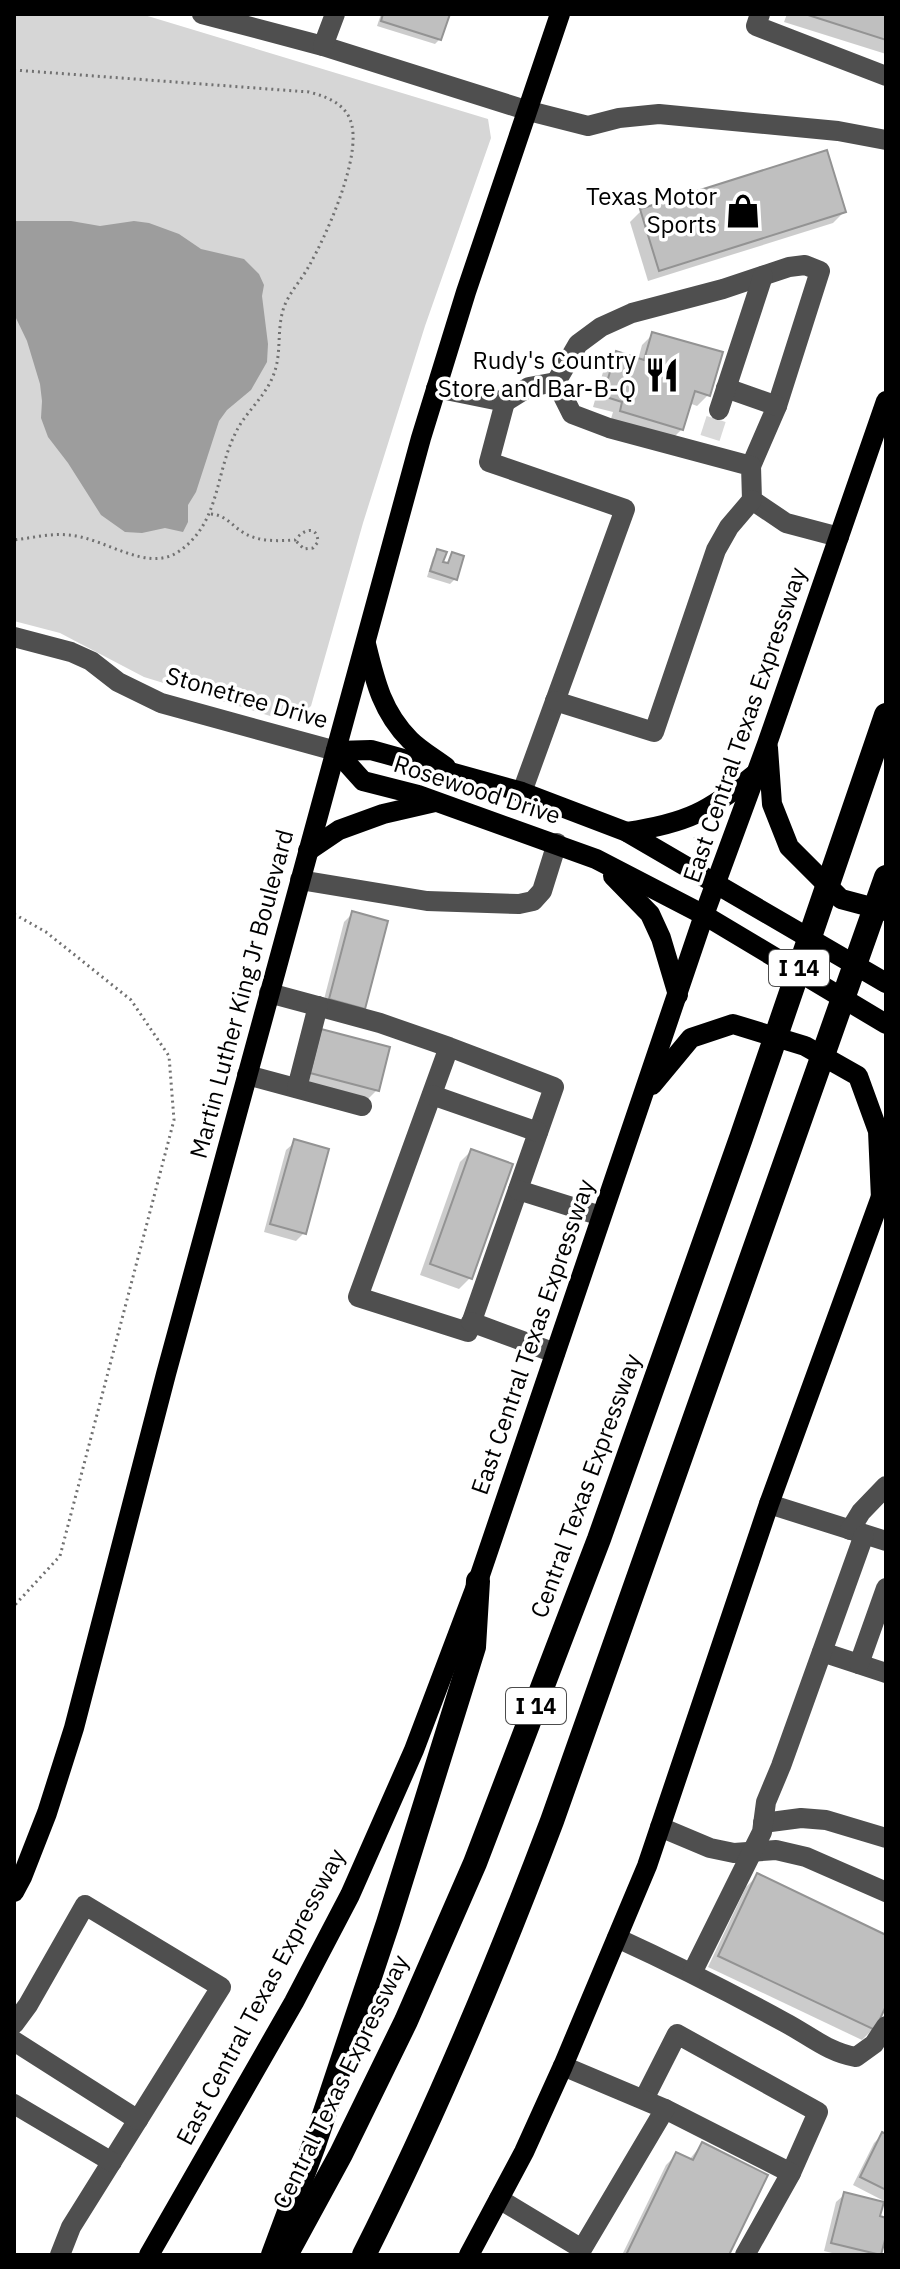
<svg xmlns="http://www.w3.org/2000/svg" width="900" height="2269" font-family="'IBM Plex Sans',sans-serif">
	<rect width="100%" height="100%" fill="#fff"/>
	<path fill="#d6d6d6" d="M14,14H141L488,119L491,138L425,326L363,523L311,706L297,718L280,719L144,677L60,633L14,621Z"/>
	<path fill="#9d9d9d" d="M14,221H71L100,226L134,221L149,223L179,234L201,249L244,259L259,274L264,285L262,296L268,344L267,362L251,390L227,410L219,421L196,492L188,505V522L183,532L165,528L142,533L125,532L101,515L68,463L48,437L41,418L42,401L40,384L27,341L14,314Z"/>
	<g fill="#0003">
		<path d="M381,14H447L440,39L435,44L377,26Z"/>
		<path d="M787,14H886V54L784,22Z"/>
		<path d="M641,211L844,212L833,223L648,281L630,222Z"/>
		<path d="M653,334L708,395L697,406L689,403L682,429L671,440L610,422L613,412L593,407L605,365L616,354L638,360L642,345Z"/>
		<path d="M438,552L441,563L446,565L452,554L455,579L450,584L427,577L433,557Z"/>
		<path d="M352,914L363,1007H322L344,922Z"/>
		<path d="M314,1040L377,1090L369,1098L303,1081Z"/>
		<path d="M295,1142L304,1233L296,1241L264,1232L286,1150Z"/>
		<path d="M471,1151L470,1278L459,1289L420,1275L460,1162Z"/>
		<path d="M757,1876L886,1937V2002L873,2029L862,2040L708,1967L746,1887Z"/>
		<path d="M882,2135L886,2137V2202L853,2185L874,2143Z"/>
		<path d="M702,2144L727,2255H622L666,2165L677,2154L689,2160Z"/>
		<path d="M845,2194L886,2220L878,2255H840L824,2251L836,2202Z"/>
	</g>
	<g fill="#bfbfbf" stroke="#939393" stroke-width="2">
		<path d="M383,14H450L441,40L381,21Z"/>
		<path d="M805,14H886V40Z"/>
		<path d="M827,150L846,212L659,271L640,209Z"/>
		<path d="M652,332L723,352L710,396L695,391L683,430L620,411L622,402L603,396L616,351L644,360Z"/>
		<path d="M437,549L447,552L443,562L448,563L452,552L464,556L457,580L430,571Z"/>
		<path d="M352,911L388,921L365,1009L329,999Z"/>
		<path d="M321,1029L390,1047L379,1091L310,1073Z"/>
		<path d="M294,1139L329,1149L306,1234L270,1224Z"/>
		<path d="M471,1149L513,1164L472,1279L430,1264Z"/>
		<path d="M757,1873L886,1935V2006L875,2030L718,1956Z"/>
		<path d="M882,2132L886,2134V2190L860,2177Z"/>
		<path d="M702,2142L768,2175L729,2255H626L676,2152L693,2160Z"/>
		<path d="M844,2192L884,2202L880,2216L886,2218V2236L881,2255L831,2243Z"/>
	</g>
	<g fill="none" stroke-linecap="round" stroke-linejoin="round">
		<path stroke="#d9d9d9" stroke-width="20" stroke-dasharray="20 10" stroke-linecap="butt" d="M710,438L719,410"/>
		<g stroke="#717171" stroke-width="3" stroke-dasharray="2 4" stroke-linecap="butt">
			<path d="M14,70L309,92C332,98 352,107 353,134C355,170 327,234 309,266C302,279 289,293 284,307C277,327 281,348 276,367C269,395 246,410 235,434C215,474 220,524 178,552C146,573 104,537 68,535C50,533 32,538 14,540"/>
			<path d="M211,514C226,515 232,526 244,533C259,542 278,541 295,540C303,530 317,524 318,542L313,548L304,549L295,540"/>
			<path d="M695,837L702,851"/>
			<path d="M14,914L46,932L131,1000L169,1056L174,1120L60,1556L14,1606"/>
		</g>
		<g stroke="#4f4f4f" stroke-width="20">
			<path d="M202,14L323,46L529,111L588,126L619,118L659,114L838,131L886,140"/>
			<path d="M760,14L756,26L886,76"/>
			<path d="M323,46L335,14"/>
			<path d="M556,382L578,344L601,327L632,313L723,289L789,267L805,265L820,271L777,406L751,466"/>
			<path d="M436,388L505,402L529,387L556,382L572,414L609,428L751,466L752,500L786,523L839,537"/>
			<path d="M726,388L777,406"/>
			<path d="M505,402L489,462L625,509L522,792"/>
			<path d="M719,410L763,276"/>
			<path d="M14,637L71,652L91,661L118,682L161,703L336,751"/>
			<path d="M555,701L654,732L716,550L729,527L752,500"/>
			<path d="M300,880L427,901L519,904L533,901L542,891L557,843"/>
			<path d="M269,993L380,1023L449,1047L554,1087L468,1332L358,1297L449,1047"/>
			<path d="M247,1075L362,1106"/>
			<path d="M297,1088L318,1006"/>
			<path d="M432,1095L538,1132"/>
			<path d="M518,1190L601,1216"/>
			<path d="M471,1322L555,1353"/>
			<path d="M769,1504L886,1541"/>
			<path d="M850,1530L861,1512L886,1486"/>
			<path d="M822,1652L886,1673"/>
			<path d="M859,1664L886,1588"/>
			<path d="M763,1823L801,1818L826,1820L886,1838"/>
			<path d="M660,1827L710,1848L734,1853L776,1850L806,1857L886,1892"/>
			<path d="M617,1938C674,1964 729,1992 784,2022C809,2035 829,2053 856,2057L874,2044L886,2026"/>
			<path d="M692,1973L762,1832L766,1802L781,1766L864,1535"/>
			<path d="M14,2024L28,2005L85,1905L221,1987L71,2227L60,2255"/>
			<path d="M14,2041L138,2120"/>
			<path d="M644,2099L677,2034L818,2112L791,2173"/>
			<path d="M14,2104L112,2162"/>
			<path d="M665,2109L791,2173L745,2255"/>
			<path d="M499,2199L582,2249L665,2109L563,2066"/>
		</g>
		<g stroke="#000" stroke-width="20">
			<path d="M366,644C375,681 382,712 410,740C420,750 434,758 446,767"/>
			<path d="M768,748L772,804L789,847L841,899L886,911"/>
			<path d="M336,751L363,781L418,795L596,859L704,915L886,1024"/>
			<path d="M336,751L371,750L522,792L627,832L886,983"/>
			<path d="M627,832C687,823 708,812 755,774"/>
			<path d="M308,851L339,830L383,814L435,802"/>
			<path d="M613,876L650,914L661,938L678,995"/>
			<path d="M652,1085L691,1038L733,1024L805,1046L858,1076L878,1131L881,1199"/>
			<path d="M14,1892L22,1877L47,1813L74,1728L166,1374L421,438L466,292L560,14"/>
			<path d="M149,2255L294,2002L350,1895L414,1750L478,1581L704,915L767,744L886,401"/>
			<path d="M469,2255L524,2152L563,2066L647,1866L769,1504L886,1183"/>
		</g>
		<g stroke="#000" stroke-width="24">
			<path d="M273,2255L314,2145L388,1923L474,1647L478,1581"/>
			<path d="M286,2255L341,2154L406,2021L475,1863L599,1539L741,1138L886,715"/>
			<path d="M364,2255C435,2114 496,1969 552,1821L886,877"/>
		</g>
	</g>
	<defs>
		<g id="shop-bare" transform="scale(2.76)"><path d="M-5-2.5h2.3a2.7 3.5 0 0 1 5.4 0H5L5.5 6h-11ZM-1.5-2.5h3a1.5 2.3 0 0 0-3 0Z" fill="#000" stroke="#fff" stroke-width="2.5" paint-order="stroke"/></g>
		<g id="restaurant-bare" transform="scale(2.76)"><path d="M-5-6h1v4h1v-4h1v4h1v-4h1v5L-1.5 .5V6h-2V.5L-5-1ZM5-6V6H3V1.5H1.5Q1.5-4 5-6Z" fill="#000" stroke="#fff" stroke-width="2.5" paint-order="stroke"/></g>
	</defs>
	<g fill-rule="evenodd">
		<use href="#shop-bare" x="743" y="211"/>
		<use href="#restaurant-bare" x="662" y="375"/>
	</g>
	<g text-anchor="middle" stroke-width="7" stroke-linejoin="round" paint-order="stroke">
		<g fill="#fff" stroke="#4c4c4c" stroke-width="2">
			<rect x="769" y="950" width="60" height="36" rx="6"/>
			<rect x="506" y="1688" width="60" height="36" rx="6"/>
		</g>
		<g font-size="22" font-weight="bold" fill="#000">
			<text x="799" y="976">I 14</text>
			<text x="536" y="1714">I 14</text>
		</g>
		<g font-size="24" fill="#000" stroke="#fff" text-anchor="end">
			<text x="717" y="205">Texas Motor<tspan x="717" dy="28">Sports</tspan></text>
			<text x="636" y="369">Rudy's Country<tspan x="636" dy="28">Store and Bar-B-Q</tspan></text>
		</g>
		<g font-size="24" fill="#000" stroke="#fff">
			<text transform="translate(247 698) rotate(16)" y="8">Stonetree Drive</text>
			<text transform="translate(745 725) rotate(-71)" y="8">East Central Texas Expressway</text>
			<text transform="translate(477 790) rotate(18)" y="8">Rosewood Drive</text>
			<text transform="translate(242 994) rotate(-75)" y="8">Martin Luther King Jr Boulevard</text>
			<text transform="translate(533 1337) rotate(-71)" y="8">East Central Texas Expressway</text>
			<text transform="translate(586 1486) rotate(-70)" y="8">Central Texas Expressway</text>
			<text transform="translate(261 1997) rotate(-62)" y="8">East Central Texas Expressway</text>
			<text transform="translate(341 2082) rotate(-64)" y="8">Central Texas Expressway</text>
		</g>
	</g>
	<rect width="900" height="2269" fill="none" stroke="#000000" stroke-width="32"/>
</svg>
